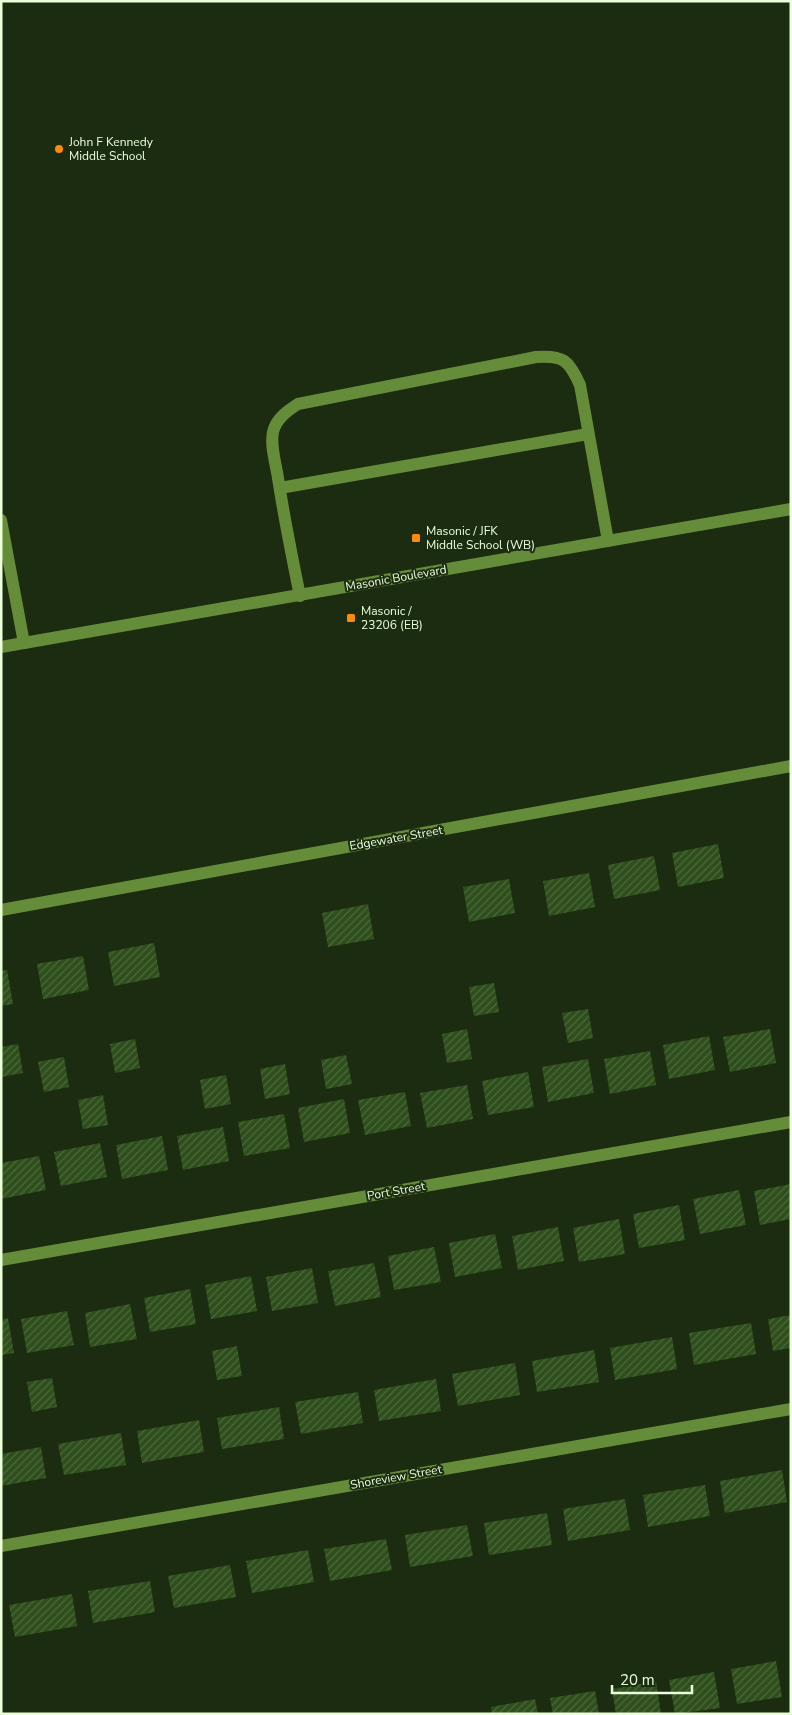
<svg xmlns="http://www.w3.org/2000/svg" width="792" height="1715" font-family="'Nunito Sans',sans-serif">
	<defs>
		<pattern id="building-hatch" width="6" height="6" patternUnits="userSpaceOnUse" patternTransform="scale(1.25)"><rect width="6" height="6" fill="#2e4e1b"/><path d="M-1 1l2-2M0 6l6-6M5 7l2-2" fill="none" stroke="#4c693c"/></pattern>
	</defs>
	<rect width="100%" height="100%" fill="#1b2c10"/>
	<g fill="url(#building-hatch)">
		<path d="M718,844L724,878L678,887L672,853Z"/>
		<path d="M654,856L660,890L614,899L608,865Z"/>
		<path d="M589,873L595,907L549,916L543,881Z"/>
		<path d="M509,879L515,913L469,922L463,887Z"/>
		<path d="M368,904L374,939L328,947L322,913Z"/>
		<path d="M154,943L160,977L114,986L108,952Z"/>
		<path d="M83,956L89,990L43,999L37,964Z"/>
		<path d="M7,970L13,1004L1,1006V971Z"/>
		<path d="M494,983L499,1012L474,1016L469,987Z"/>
		<path d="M588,1009L593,1038L568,1043L562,1013Z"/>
		<path d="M467,1029L472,1059L447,1063L442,1034Z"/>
		<path d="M770,1029L776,1063L730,1072L723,1037Z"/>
		<path d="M709,1036L715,1070L669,1079L663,1045Z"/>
		<path d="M135,1039L140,1068L115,1073L110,1044Z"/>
		<path d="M18,1044L23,1073L1,1077V1047Z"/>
		<path d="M650,1051L656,1085L610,1094L604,1059Z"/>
		<path d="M346,1055L352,1084L326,1089L321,1060Z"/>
		<path d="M64,1057L69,1087L44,1092L38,1062Z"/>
		<path d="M588,1059L594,1093L548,1102L542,1067Z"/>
		<path d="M285,1064L290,1094L265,1099L260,1069Z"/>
		<path d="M528,1072L534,1107L488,1115L482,1081Z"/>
		<path d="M226,1075L231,1104L205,1109L200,1080Z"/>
		<path d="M467,1085L473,1119L427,1128L420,1093Z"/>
		<path d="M405,1092L411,1126L365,1135L358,1100Z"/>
		<path d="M103,1095L108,1125L83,1129L78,1100Z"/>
		<path d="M344,1099L350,1133L304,1142L298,1108Z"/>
		<path d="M284,1114L290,1148L244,1156L238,1122Z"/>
		<path d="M223,1127L229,1161L183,1170L177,1136Z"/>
		<path d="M162,1136L168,1170L122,1179L116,1145Z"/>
		<path d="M100,1143L107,1177L61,1186L54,1152Z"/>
		<path d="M39,1156L46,1190L1,1199V1163Z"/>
		<path d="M791,1184V1219L760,1225L754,1191Z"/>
		<path d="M739,1190L746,1225L700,1234L693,1199Z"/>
		<path d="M679,1205L685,1240L639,1248L633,1214Z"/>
		<path d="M619,1219L625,1254L579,1262L573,1228Z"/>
		<path d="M558,1227L564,1261L518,1270L512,1236Z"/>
		<path d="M495,1234L502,1268L455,1277L449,1243Z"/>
		<path d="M434,1247L441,1282L394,1290L388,1256Z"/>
		<path d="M374,1263L381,1297L335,1306L328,1271Z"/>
		<path d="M312,1268L318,1303L272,1311L266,1277Z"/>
		<path d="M251,1276L257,1311L211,1319L205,1285Z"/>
		<path d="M190,1289L196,1324L150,1332L144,1298Z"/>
		<path d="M130,1304L137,1339L90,1347L85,1313Z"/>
		<path d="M67,1311L74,1345L27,1353L21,1319Z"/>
		<path d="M791,1315V1348L773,1351L768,1319Z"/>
		<path d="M8,1318L14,1353L1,1355V1320Z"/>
		<path d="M751,1323L756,1354L694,1365L689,1333Z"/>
		<path d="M672,1337L677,1369L615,1380L610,1348Z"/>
		<path d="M237,1346L242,1376L217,1380L212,1351Z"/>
		<path d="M594,1350L599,1382L537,1392L532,1361Z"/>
		<path d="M515,1363L520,1395L458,1406L452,1374Z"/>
		<path d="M52,1378L57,1407L32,1412L27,1382Z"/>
		<path d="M436,1379L441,1411L379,1421L374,1390Z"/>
		<path d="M358,1392L363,1423L301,1434L295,1402Z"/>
		<path d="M279,1407L284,1439L222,1449L217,1418Z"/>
		<path d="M199,1420L204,1452L142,1463L137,1431Z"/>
		<path d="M121,1433L126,1465L64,1475L58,1444Z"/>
		<path d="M41,1447L46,1478L1,1486V1454Z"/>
		<path d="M782,1470L787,1502L725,1513L720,1481Z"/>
		<path d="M705,1485L710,1516L648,1527L643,1495Z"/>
		<path d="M625,1499L630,1530L568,1541L563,1509Z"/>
		<path d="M547,1513L552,1545L489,1555L484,1523Z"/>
		<path d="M467,1525L473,1556L410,1567L405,1535Z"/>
		<path d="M386,1539L392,1570L330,1581L324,1549Z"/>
		<path d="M308,1550L314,1582L252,1593L246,1561Z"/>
		<path d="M230,1565L236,1597L174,1608L168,1576Z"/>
		<path d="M150,1581L155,1612L93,1623L88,1591Z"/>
		<path d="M72,1594L77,1626L15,1637L9,1605Z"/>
		<path d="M776,1661L782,1697L737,1704L731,1669Z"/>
		<path d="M714,1672L720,1708L675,1714L669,1680Z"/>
		<path d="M656,1681L661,1714H616L612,1689Z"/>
		<path d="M595,1691L599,1714H553L550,1698Z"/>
		<path d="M535,1699L538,1714H492L491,1707Z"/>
	</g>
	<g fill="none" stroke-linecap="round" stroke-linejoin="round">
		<g stroke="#658d39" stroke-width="12">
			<path d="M280,488L588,434"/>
			<path d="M1,520L24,643"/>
			<path d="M300,596C292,557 284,517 278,478C276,464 270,446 273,432C276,419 287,411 298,404L536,357C563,355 569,360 580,385L608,541"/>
			<path d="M1,647L791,509"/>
			<path d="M1,910L791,766"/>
			<path d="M1,1260L791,1122"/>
			<path d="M1,1546L791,1409"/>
		</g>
	</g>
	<g fill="#ff8b07" stroke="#1b2c10" stroke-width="2">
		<circle cx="59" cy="149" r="5"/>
		<rect x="411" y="533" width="10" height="10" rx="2.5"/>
		<rect x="346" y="613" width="10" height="10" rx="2.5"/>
	</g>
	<g text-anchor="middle" stroke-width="4" stroke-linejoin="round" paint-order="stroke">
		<g font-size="12" fill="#ebffdb" stroke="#1b2c10" text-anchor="start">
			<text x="69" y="146">John F Kennedy<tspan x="69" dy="14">Middle School</tspan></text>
			<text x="426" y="535">Masonic / JFK<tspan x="426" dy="14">Middle School (WB)</tspan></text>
			<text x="361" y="615">Masonic /<tspan x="361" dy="14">23206 (EB)</tspan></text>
		</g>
		<g font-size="12" fill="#ebffdb" stroke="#1b2c10">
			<text transform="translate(396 578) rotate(-10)" y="4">Masonic Boulevard</text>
			<text transform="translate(396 838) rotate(-10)" y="4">Edgewater Street</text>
			<text transform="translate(396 1191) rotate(-10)" y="4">Port Street</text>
			<text transform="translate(396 1477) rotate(-10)" y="4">Shoreview Street</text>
		</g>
	</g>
	<rect width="792" height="1715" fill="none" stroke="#ebffdb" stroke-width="5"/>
	<path d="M612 1685v8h80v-8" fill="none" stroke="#ebffdb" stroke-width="2.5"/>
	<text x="620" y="1685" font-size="15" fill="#ebffdb" stroke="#1b2c10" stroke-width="4" paint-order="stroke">20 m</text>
</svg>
